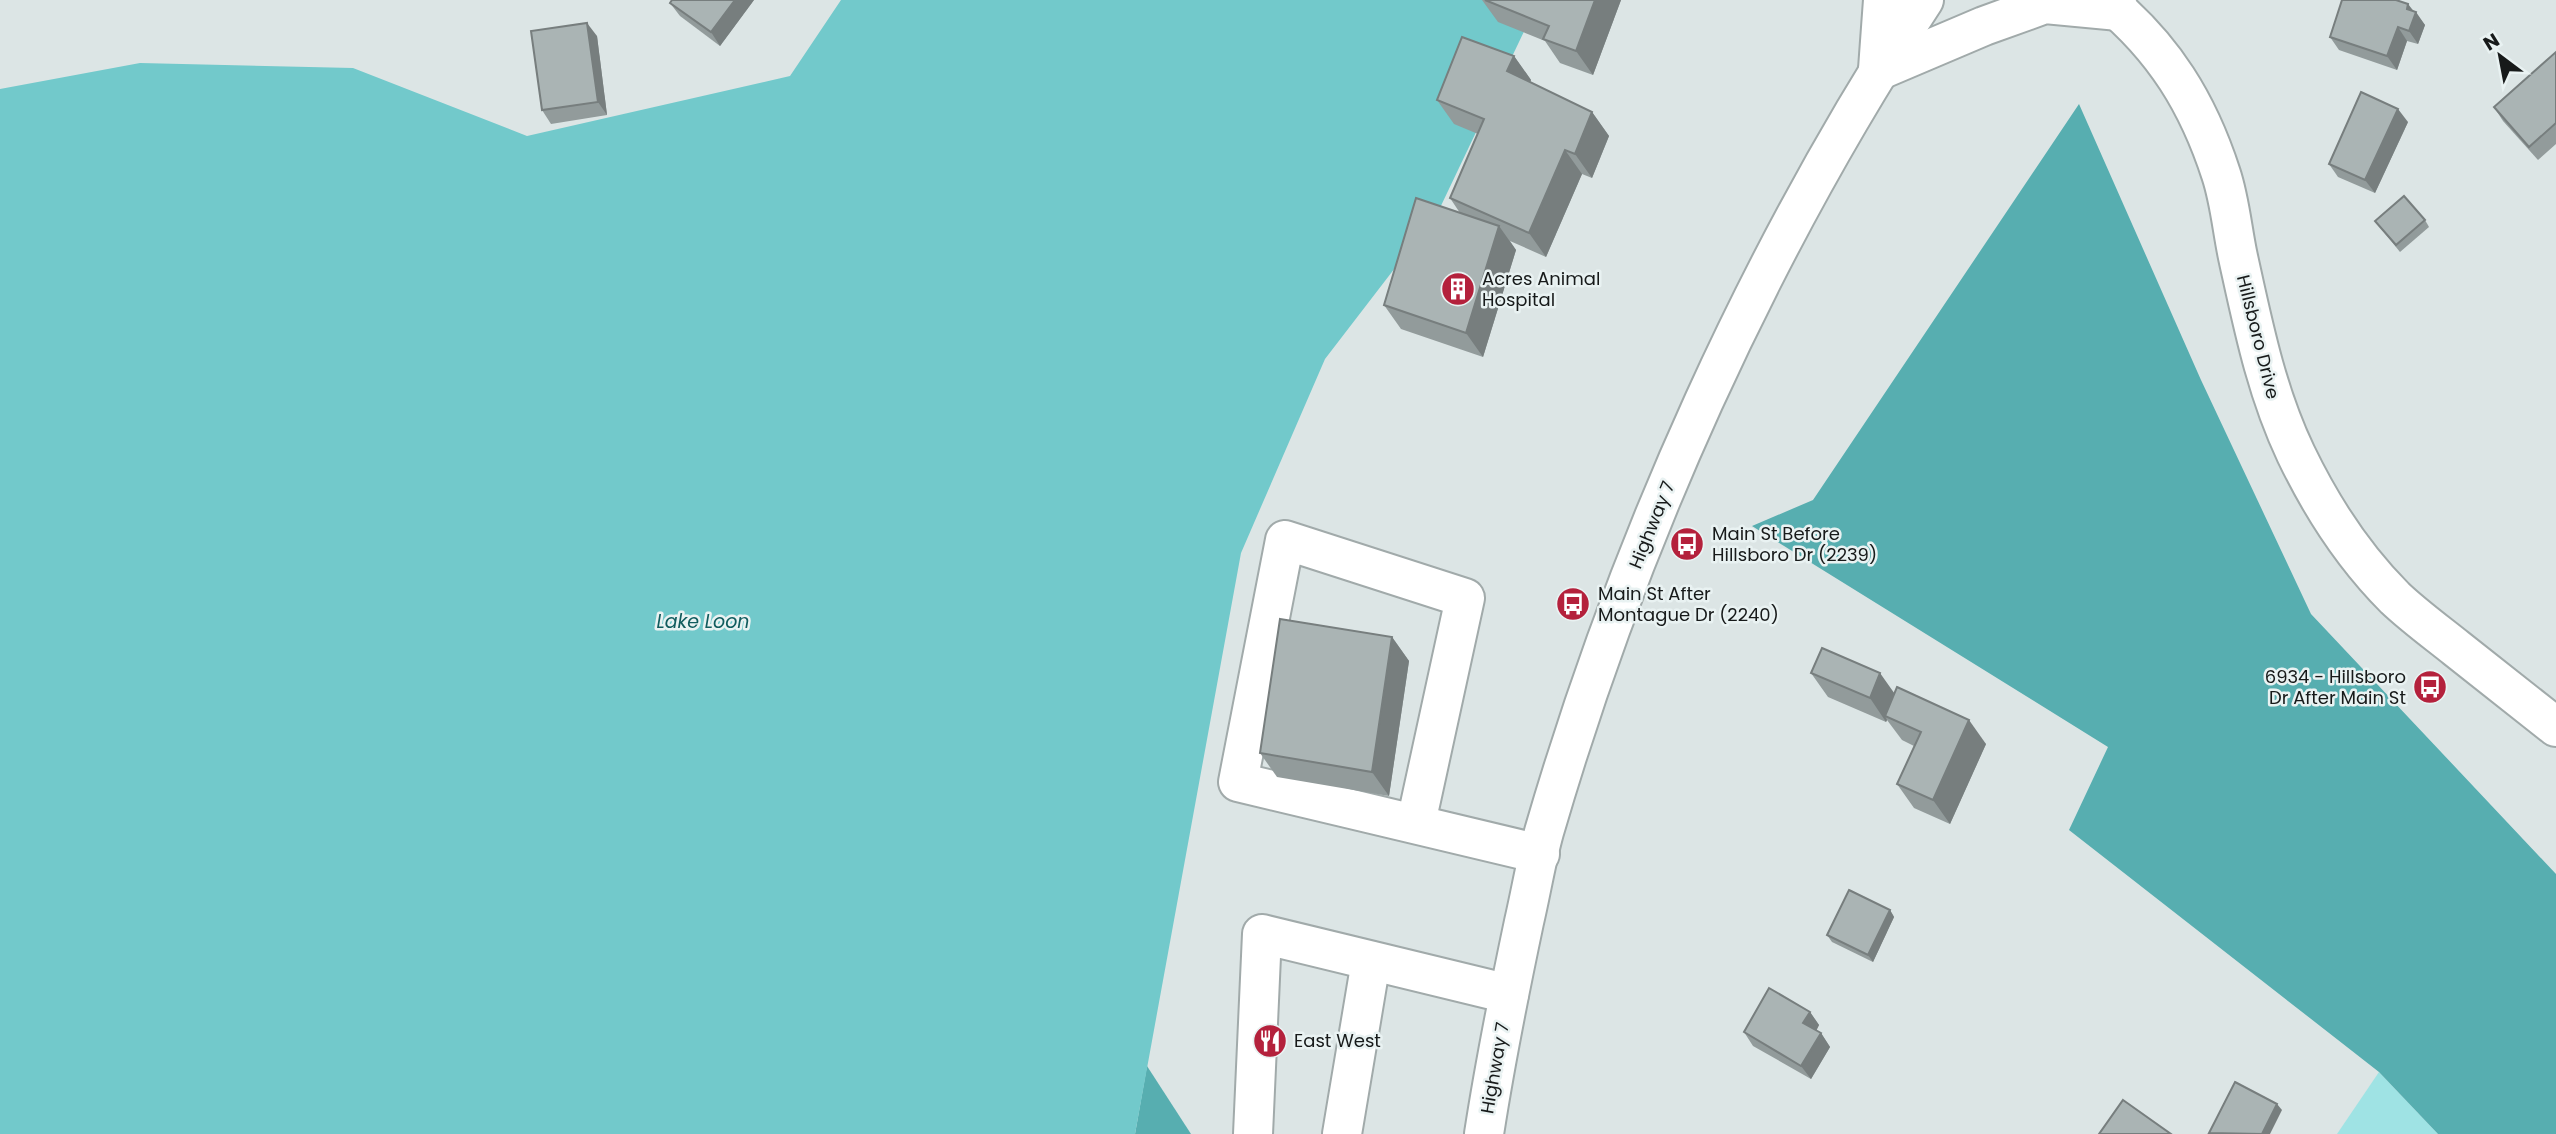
<svg xmlns="http://www.w3.org/2000/svg" width="2556" height="1134" font-family="Poppins,sans-serif">
	<rect width="100%" height="100%" fill="#dce5e5"/>
	<path fill="#9fe3e4" d="M2379,1072L2438,1134H2337Z"/>
	<g fill="#57aeb0">
		<path d="M2079,104L2201,380L2311,614L2556,874V1134H2438L2379,1072L2069,830L2108,747L1752,526L1813,500Z"/>
		<path d="M1147,1066L1191,1134H1135Z"/>
	</g>
	<path fill="#72c9cb" d="M841,0H1539L1438,212L1325,359L1241,553L1135,1134H0V89L140,63L353,68L527,136L790,76Z"/>
	<g fill="none" stroke-linecap="round" stroke-linejoin="round">
		<g stroke="#a1aaaa" stroke-width="42">
			<g id="minor">
				<path d="M2106,0C2164,48 2198,103 2221,174C2230,201 2232,229 2238,257C2253,325 2266,391 2296,454C2321,506 2354,557 2395,598C2414,616 2436,632 2456,648C2490,675 2523,701 2556,727"/>
				<path d="M1416,823L1465,598L1285,540L1238,782L1540,854"/>
				<path d="M1253,1134L1262,934L1509,994"/>
				<path d="M1342,1134L1371,961"/>
			</g>
		</g>
		<g stroke="#a1aaaa" stroke-width="42">
			<g id="major">
				<path d="M1878,69L1883,0"/>
				<path d="M1878,71L1984,26L2045,4L2119,11L2116,0"/>
				<path d="M1484,1134C1495,1063 1509,993 1524,922C1531,892 1536,861 1544,832C1628,543 1759,251 1924,0"/>
			</g>
		</g>
		<use href="#minor" stroke="#fff" stroke-width="38"/>
		<use href="#major" stroke="#fff" stroke-width="38"/>
	</g>
	<g fill="#929b9b">
		<path d="M754,0L720,46L680,16L670,3Z"/>
		<path d="M1482,0H1621L1593,75L1560,63L1545,41L1498,22Z"/>
		<path d="M2408,4L2425,25L2418,44L2407,41L2397,70L2339,50L2330,37Z"/>
		<path d="M597,36L607,115L551,124L542,110Z"/>
		<path d="M2556,52V144L2538,160L2503,121L2494,107Z"/>
		<path d="M1514,56L1531,80L1530,82L1592,112L1609,136L1592,178L1582,174L1546,257L1510,241L1516,250L1483,357L1401,329L1384,305L1460,213L1450,198L1478,134L1454,124L1437,100Z"/>
		<path d="M2408,122L2375,193L2338,177L2329,164Z"/>
		<path d="M2425,220L2429,227L2400,252L2375,221Z"/>
		<path d="M1392,637L1409,661L1389,796L1277,777L1260,753Z"/>
		<path d="M1811,673L1894,694L1986,744L1950,824L1914,808L1897,784L1914,746L1902,740L1887,720L1886,722L1828,697Z"/>
		<path d="M1890,910L1894,917L1873,962L1832,942L1827,935Z"/>
		<path d="M1810,1012L1819,1025L1816,1031L1821,1033L1830,1047L1811,1079L1753,1046L1744,1032Z"/>
	</g>
	<g fill="#777e7e">
		<path d="M735,0H754L720,46L711,32Z"/>
		<path d="M1595,0H1621L1593,75L1576,51Z"/>
		<path d="M2408,4L2415,14L2416,12L2425,25L2418,44L2409,31L2407,9Z"/>
		<path d="M587,23L597,36L607,115L598,102Z"/>
		<path d="M2398,27L2407,41L2397,70L2387,56Z"/>
		<path d="M1514,56L1531,80L1524,95L1507,71Z"/>
		<path d="M2398,109L2408,122L2375,193L2365,180Z"/>
		<path d="M1592,112L1609,136L1592,178L1575,154Z"/>
		<path d="M1565,150L1582,174L1546,257L1529,233Z"/>
		<path d="M1499,226L1516,250L1483,357L1466,333Z"/>
		<path d="M1392,637L1409,661L1389,796L1372,772Z"/>
		<path d="M1880,673L1897,697L1885,716L1887,720L1886,722L1870,698Z"/>
		<path d="M1969,720L1986,744L1950,824L1933,800Z"/>
		<path d="M1890,910L1894,917L1873,962L1868,955Z"/>
		<path d="M1810,1012L1819,1025L1813,1037L1803,1023Z"/>
		<path d="M1821,1033L1830,1047L1811,1079L1801,1066Z"/>
		<path d="M2277,1104L2282,1110L2270,1134H2262Z"/>
	</g>
	<g fill="#aab4b4" stroke="#777e7e" stroke-width="2">
		<path d="M672,0H735L711,32L670,3Z"/>
		<path d="M1485,0H1595L1576,51L1543,39L1549,26Z"/>
		<path d="M2342,0H2396L2408,4L2407,9L2416,12L2409,31L2398,27L2387,56L2330,37Z"/>
		<path d="M587,23L598,102L542,110L531,31Z"/>
		<path d="M1462,37L1514,56L1507,71L1592,112L1575,154L1565,150L1529,233L1450,198L1484,119L1437,100Z"/>
		<path d="M2556,52V123L2529,147L2494,107Z"/>
		<path d="M2361,92L2398,109L2365,180L2329,164Z"/>
		<path d="M2404,196L2425,220L2396,245L2375,221Z"/>
		<path d="M1416,198L1499,226L1466,333L1384,305Z"/>
		<path d="M1280,619L1392,637L1372,772L1260,753Z"/>
		<path d="M1822,648L1880,673L1870,698L1811,673Z"/>
		<path d="M1897,687L1969,720L1933,800L1897,784L1921,732L1885,716Z"/>
		<path d="M1849,890L1890,910L1868,955L1827,935Z"/>
		<path d="M1769,988L1810,1012L1803,1023L1821,1033L1801,1066L1744,1032Z"/>
		<path d="M2235,1082L2277,1104L2262,1134L2209,1133Z"/>
		<path d="M2123,1100L2171,1134H2099Z"/>
	</g>
	<defs>
		<g id="building-disc" transform="scale(1.75)"><circle r="9.5" fill="#b4213c" stroke="#e9f2f2"/><path d="M-4-6H4V6H1V3H-1V6H-4ZM-2.5-4.3h1.7v1.8h-1.7ZM.8-4.3h1.7v1.8H.8ZM-2.5-1h1.7V.8h-1.7ZM.8-1h1.7V.8H.8Z" fill="#fff"/></g>
		<g id="bus-disc" transform="scale(1.75)"><circle r="9.5" fill="#b4213c" stroke="#e9f2f2"/><path d="M-5-6H5V4H4V6H2V4H-2V6H-4V4H-5ZM-3.5-4V0h7V-4ZM-3.5 1.2v1.5H-2V1.2ZM2 1.2v1.5H3.5V1.2Z" fill="#fff"/></g>
		<g id="restaurant-disc" transform="scale(1.75)"><circle r="9.5" fill="#b4213c" stroke="#e9f2f2"/><path d="M-5-6h1v4h1v-4h1v4h1v-4h1v5L-1.5 .5V6h-2V.5L-5-1ZM5-6V6H3V1.5H1.5Q1.5-4 5-6Z" fill="#fff"/></g>
	</defs>
	<g fill-rule="evenodd">
		<use href="#building-disc" x="1458" y="289"/>
		<use href="#bus-disc" x="1687" y="544"/>
		<use href="#bus-disc" x="1573" y="604"/>
		<use href="#bus-disc" x="2430" y="687"/>
		<use href="#restaurant-disc" x="1270" y="1041"/>
	</g>
	<g text-anchor="middle" stroke-width="5" stroke-linejoin="round" paint-order="stroke">
		<g font-size="18" fill="#171a1a" stroke="#e9f2f2" text-anchor="start">
			<text x="1482" y="285">Acres Animal<tspan x="1482" dy="21">Hospital</tspan></text>
			<text x="1712" y="540">Main St Before<tspan x="1712" dy="21">Hillsboro Dr (2239)</tspan></text>
			<text x="1598" y="600">Main St After<tspan x="1598" dy="21">Montague Dr (2240)</tspan></text>
			<text x="2406" y="683" text-anchor="end">6934 - Hillsboro<tspan x="2406" dy="21">Dr After Main St</tspan></text>
			<text x="1294" y="1047">East West</text>
		</g>
		<g font-size="18" fill="#171a1a" stroke="#e9f2f2">
			<text transform="translate(2258 337) rotate(76)" y="6">Hillsboro Drive</text>
			<text transform="translate(1652 525) rotate(-68)" y="6">Highway 7</text>
			<text transform="translate(1495 1068) rotate(-80)" y="6">Highway 7</text>
		</g>
		<g font-size="19" font-style="italic" fill="#115c5e" stroke="#e9f2f2">
			<text x="703" y="628">Lake Loon</text>
		</g>
	</g>
	<g transform="translate(2500 56) rotate(328)" stroke="#e9f2f2" stroke-width="5" paint-order="stroke">
	<path d="M0-5L12 26L0 18L-12 26Z" fill="#171a1a"/>
	<text y="-10" font-size="19" font-weight="bold" text-anchor="middle" fill="#171a1a">N</text>
	</g>
</svg>
